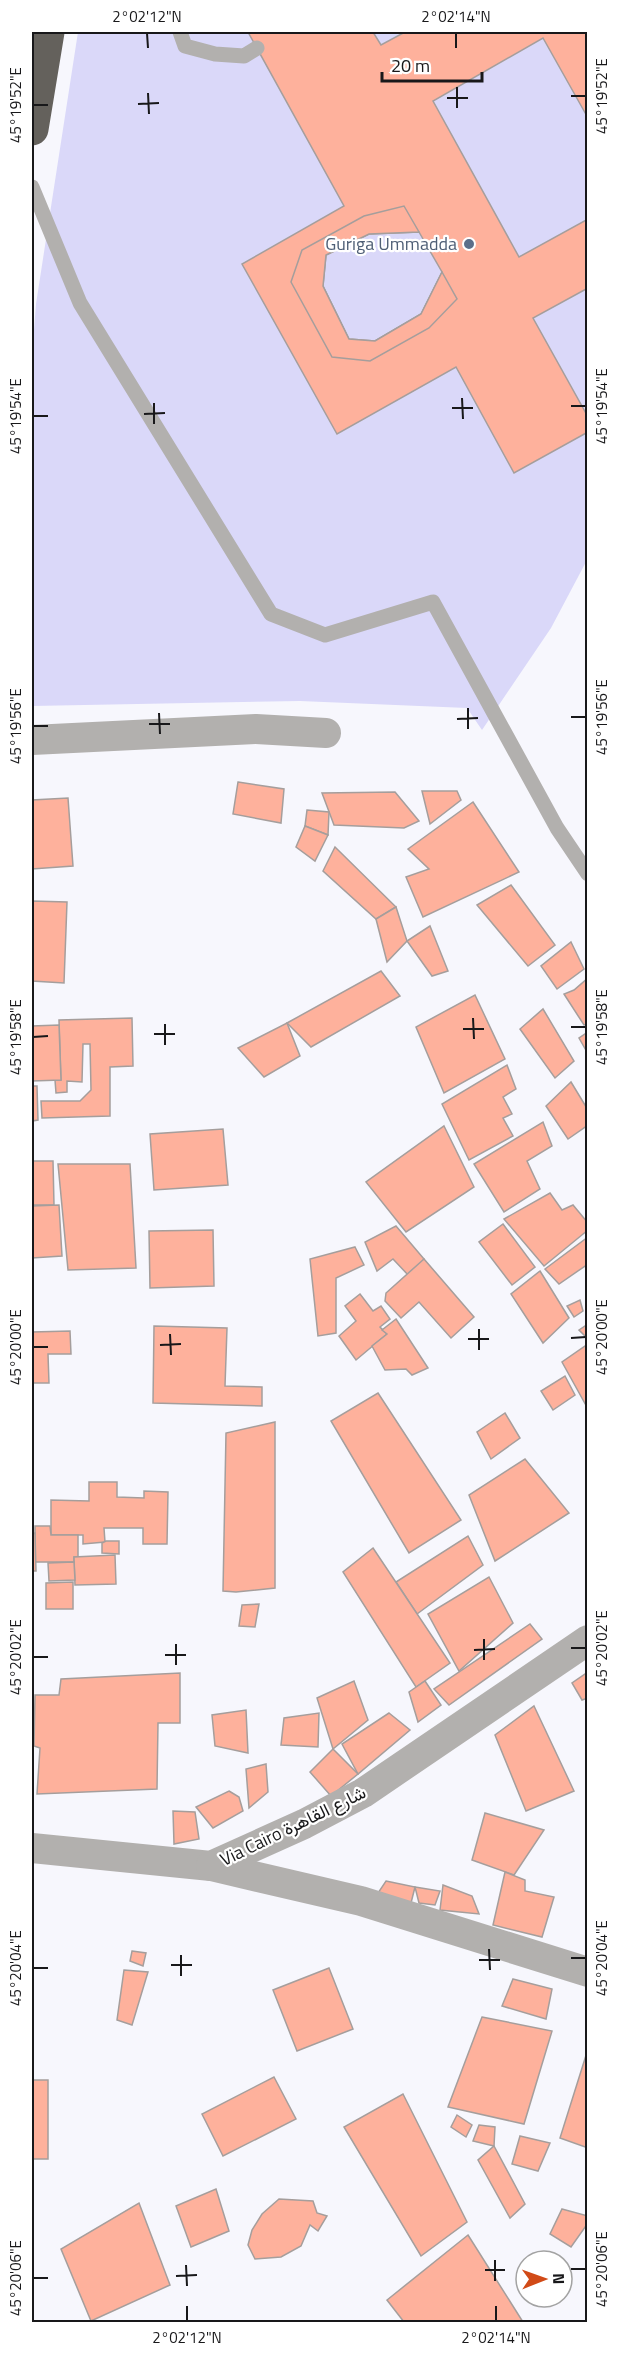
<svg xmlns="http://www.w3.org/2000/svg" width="619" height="2354" font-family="'Titillium Web',Vazirmatn,sans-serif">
	<rect width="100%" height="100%" fill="#f7f7fd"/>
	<path fill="#dad8f9" d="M78,32H587V560L551,628L482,730L467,708L300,701L32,706V355L36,304Z"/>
	<g fill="#feb19c" stroke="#a59e9c" stroke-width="1.5" fill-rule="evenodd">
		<path d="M248,32H373L381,45L405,32H588V118L543,38L433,101L519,257L588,219V288L533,318L588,417V432L514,473L456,367L337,434L242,264L344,206ZM419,232L442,272L421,314L375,341L349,339L323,286L326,255L369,234Z"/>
		<path d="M404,206L419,232L369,234L326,255L323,286L349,339L375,341L421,314L442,272L457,299L429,328L370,361L332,357L291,282L302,250L364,216Z"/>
		<path d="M238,782L284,789L281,823L233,814Z"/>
		<path d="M422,791H457L461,800L430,824Z"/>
		<path d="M395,792L419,821L404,828L334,825L322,793Z"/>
		<path d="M68,798L73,866L32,869V800Z"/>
		<path d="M473,802L519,872L423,917L406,877L429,869L408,849Z"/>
		<path d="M307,810L329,812L328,835L305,826Z"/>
		<path d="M305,826L328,835L315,861L296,847Z"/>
		<path d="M335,847L396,907L376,919L323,871Z"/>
		<path d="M511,885L555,945L528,966L477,905Z"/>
		<path d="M32,901L67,902L64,983L32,981Z"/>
		<path d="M396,907L407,941L387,962L376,919Z"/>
		<path d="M430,926L448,971L432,976L407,941Z"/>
		<path d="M571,942L584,969L557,989L541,966Z"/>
		<path d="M381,971L400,996L311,1047L287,1023Z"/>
		<path d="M588,978V1024L584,1025L564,994L574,990Z"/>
		<path d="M475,995L505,1059L444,1093L416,1027Z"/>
		<path d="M543,1009L574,1061L555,1078L520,1029Z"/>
		<path d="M132,1018L133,1066L110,1067V1116L42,1118L41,1101H80L91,1090L90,1044H83L82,1082L67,1081V1092L56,1093L55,1080H61L59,1020Z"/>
		<path d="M287,1023L300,1056L264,1077L238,1048Z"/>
		<path d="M59,1025L61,1080L32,1081V1026Z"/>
		<path d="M588,1032V1052H587L579,1038Z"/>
		<path d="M507,1065L516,1089L503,1097L512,1114L503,1118L513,1136L469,1160L442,1104Z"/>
		<path d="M571,1082L588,1110V1125L568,1139L546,1106Z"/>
		<path d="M32,1086H37L38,1120L32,1121Z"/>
		<path d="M543,1122L552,1146L527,1161L540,1189L504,1212L474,1164Z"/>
		<path d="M444,1126L474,1187L406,1232L366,1182Z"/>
		<path d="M223,1129L228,1185L154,1190L150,1134Z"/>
		<path d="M32,1161H53L54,1205H32Z"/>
		<path d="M58,1164H130L136,1268L68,1270Z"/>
		<path d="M550,1193L562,1210L573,1205L588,1223V1230L544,1266L504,1219Z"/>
		<path d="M59,1205L62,1256L32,1258V1206Z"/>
		<path d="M503,1224L535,1267L512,1285L479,1242Z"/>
		<path d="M396,1226L424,1259L410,1277L393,1259L377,1271L365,1242Z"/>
		<path d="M213,1230L214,1286L150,1288L149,1231Z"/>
		<path d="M588,1237V1264L559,1284L545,1269Z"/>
		<path d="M355,1247L364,1265L336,1278V1333L318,1336L310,1259Z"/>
		<path d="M424,1259L474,1317L451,1338L419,1302L401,1318L385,1301L386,1293Z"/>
		<path d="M540,1271L569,1318L543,1343L511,1294Z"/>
		<path d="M360,1294L373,1311L381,1306L390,1319L380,1327L387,1334L356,1360L339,1336L356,1321L345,1306Z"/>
		<path d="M580,1300L583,1311L574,1317L567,1306Z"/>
		<path d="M396,1319L428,1368L412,1375L406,1369L385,1370L372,1346L387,1334L382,1330Z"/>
		<path d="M588,1324V1339L579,1330Z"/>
		<path d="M154,1326L227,1328L225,1386L262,1387V1406L153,1403Z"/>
		<path d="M70,1331L71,1354H48L49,1383H32V1332Z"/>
		<path d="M588,1344V1409L562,1362Z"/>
		<path d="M565,1376L575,1395L553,1410L541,1391Z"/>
		<path d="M378,1393L461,1520L409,1553L331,1421Z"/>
		<path d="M505,1413L520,1438L491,1459L477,1432Z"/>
		<path d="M275,1422V1588L236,1592L223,1591L226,1433Z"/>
		<path d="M525,1459L569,1513L495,1561L469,1495Z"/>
		<path d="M89,1482H117V1497L144,1498V1491L168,1492L167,1544H143V1528H104L105,1542L83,1544V1535H51V1500L89,1501Z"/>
		<path d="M35,1526H50L51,1535H78V1557H74V1562H35Z"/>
		<path d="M35,1533L36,1571H32V1534Z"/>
		<path d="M468,1536L483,1565L417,1614L396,1582Z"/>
		<path d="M106,1541H119V1554L102,1553V1543Z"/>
		<path d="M373,1548L450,1663L416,1687L343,1572Z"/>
		<path d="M115,1555L116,1584L75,1585L74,1557Z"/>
		<path d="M74,1562L75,1580L49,1581L48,1563Z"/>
		<path d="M489,1577L513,1623L459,1671L428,1614Z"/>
		<path d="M73,1582V1609H46V1583Z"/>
		<path d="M259,1604L255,1627L239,1626L242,1605Z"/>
		<path d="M530,1624L542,1639L449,1705L434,1689Z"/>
		<path d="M588,1672V1698L582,1700L572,1683Z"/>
		<path d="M180,1673V1723H158L157,1789L37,1794L40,1748L34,1746L35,1695H59L61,1679Z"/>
		<path d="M354,1681L368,1720L333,1749L317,1698Z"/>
		<path d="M425,1681L441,1705L418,1722L409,1692Z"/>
		<path d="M534,1706L574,1791L526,1811L495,1735Z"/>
		<path d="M246,1710L248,1753L215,1746L212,1715Z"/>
		<path d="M319,1713L318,1747L281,1745L284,1718Z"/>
		<path d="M389,1713L410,1730L358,1774L342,1744Z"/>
		<path d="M333,1749L358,1774L331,1796L310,1772Z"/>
		<path d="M266,1764L268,1792L249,1808L246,1769Z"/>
		<path d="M229,1791L239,1797L243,1811L213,1828L196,1807Z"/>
		<path d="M173,1811L195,1812L199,1839L174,1844Z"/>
		<path d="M485,1813L544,1830L514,1875L472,1860Z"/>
		<path d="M505,1872L525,1880V1891L554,1897L542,1937L493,1925Z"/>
		<path d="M386,1881L415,1887L411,1903L378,1893Z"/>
		<path d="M443,1885L472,1896L479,1914L440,1910Z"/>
		<path d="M415,1887L440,1891L435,1905L419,1903Z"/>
		<path d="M132,1951L146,1953L143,1966L130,1961Z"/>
		<path d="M329,1968L353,2029L297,2051L273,1990Z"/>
		<path d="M124,1970L148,1972L132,2025L117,2020Z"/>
		<path d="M513,1979L552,1989L546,2019L502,2006Z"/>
		<path d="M482,2017L552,2031L524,2124L448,2107Z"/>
		<path d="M588,2049V2148L560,2138Z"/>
		<path d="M274,2077L296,2119L223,2156L202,2114Z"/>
		<rect x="32" y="2080" width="16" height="79"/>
		<path d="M403,2094L467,2222L421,2256L344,2127Z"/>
		<path d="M457,2115L472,2125L466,2137L451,2127Z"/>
		<path d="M479,2125L495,2127L494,2146L473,2141Z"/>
		<path d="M520,2136L550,2143L538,2171L512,2164Z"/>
		<path d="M494,2146L525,2204L510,2218L478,2160Z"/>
		<path d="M216,2189L229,2231L191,2247L176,2206Z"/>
		<path d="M279,2199L313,2201L317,2213L327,2216L318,2231L310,2225L301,2246L281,2257L255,2259L248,2245L252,2230L262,2214Z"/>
		<path d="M139,2203L170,2285L91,2321L61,2249Z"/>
		<path d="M562,2209L588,2216V2223L571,2247L550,2234Z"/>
		<path d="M468,2235L523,2322H453L451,2321L449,2322H404L387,2300Z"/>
	</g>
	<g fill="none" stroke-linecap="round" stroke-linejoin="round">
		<g stroke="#b2b0ae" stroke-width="15">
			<path d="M180,32L185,46L215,54L244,56L257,48"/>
			<path d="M32,187L80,303L271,614L325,635L433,602L557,828L588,874"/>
		</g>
		<g stroke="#b2b0ae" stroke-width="30">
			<path d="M32,740L256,729L326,733"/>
			<path d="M32,1848L211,1866L304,1824L363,1793L588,1640"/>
			<path d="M211,1866L361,1901L588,1972"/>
		</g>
		<path stroke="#64615c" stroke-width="33" d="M32,129L48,32"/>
	</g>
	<path fill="none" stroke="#18181a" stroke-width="2" d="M147,33L148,48M456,33V48M457,87V108M148,93L149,114M571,96H586M447,98H468M138,104L159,103M33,105H48M462,398L463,419M154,403V424M571,406H586M452,408H473M144,414L165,413M33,416H48M468,708V729M159,713L160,734M571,717H586M457,719L478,718M149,724H170M33,726H48M473,1018L474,1039M165,1024V1045M571,1027H586M463,1029H484M154,1034H175M33,1037L48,1036M479,1329V1350M170,1334L171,1355M571,1338L586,1337M468,1339H489M160,1345L181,1344M33,1347H48M484,1639V1660M176,1644V1665M571,1648H586M474,1650L495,1649M165,1655H186M33,1657H48M489,1949L490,1970M181,1955V1976M571,1958H586M479,1960H500M171,1965H192M33,1968H48M495,2260V2281M186,2265L187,2286M571,2269H586M485,2270H505M176,2276L197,2275M33,2278H48M187,2306V2321M496,2306V2321"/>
	<circle fill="#5c6f8a" stroke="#fff" stroke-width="2" cx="469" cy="244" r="6"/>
	<g text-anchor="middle" stroke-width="4.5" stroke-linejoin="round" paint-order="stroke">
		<g font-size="18" fill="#4e5e75" stroke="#fff" text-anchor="end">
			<text x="457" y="250">Guriga Ummadda</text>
		</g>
		<g font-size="18" fill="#18181a" stroke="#fff">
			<text transform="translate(293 1826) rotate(-26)" y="6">Via Cairo شارع القاهرة</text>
		</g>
	</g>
	<rect width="619" height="2354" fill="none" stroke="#ffffff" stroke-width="66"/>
	<g transform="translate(544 2279) rotate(89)"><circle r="28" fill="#ffffff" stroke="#a3a3a3" stroke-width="1.5"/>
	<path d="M0-4.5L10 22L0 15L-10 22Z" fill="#d14a17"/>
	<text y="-9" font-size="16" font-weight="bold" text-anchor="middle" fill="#18181a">N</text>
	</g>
	<path d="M382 72v9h100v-9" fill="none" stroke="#18181a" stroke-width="3"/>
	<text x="391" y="72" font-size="18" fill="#18181a" stroke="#ffffff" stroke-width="4.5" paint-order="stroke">20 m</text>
	<rect x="33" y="33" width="553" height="2288" fill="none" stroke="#18181a" stroke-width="2"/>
	<g font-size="15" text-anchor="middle" fill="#18181a">
		<text x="147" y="22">2°02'12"N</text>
		<text x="456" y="22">2°02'14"N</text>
		<text transform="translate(602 96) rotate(-90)" y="5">45°19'52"E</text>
		<text transform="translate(16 105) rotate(-90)" y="5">45°19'52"E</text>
		<text transform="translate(602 406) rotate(-90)" y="5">45°19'54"E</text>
		<text transform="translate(16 416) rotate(-90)" y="5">45°19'54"E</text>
		<text transform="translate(602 717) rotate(-90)" y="5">45°19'56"E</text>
		<text transform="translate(16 726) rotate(-90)" y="5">45°19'56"E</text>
		<text transform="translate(602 1027) rotate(-90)" y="5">45°19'58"E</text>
		<text transform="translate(16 1037) rotate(-90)" y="5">45°19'58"E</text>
		<text transform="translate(602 1337) rotate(-90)" y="5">45°20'00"E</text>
		<text transform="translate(16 1347) rotate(-90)" y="5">45°20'00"E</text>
		<text transform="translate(602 1648) rotate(-90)" y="5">45°20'02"E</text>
		<text transform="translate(16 1657) rotate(-90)" y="5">45°20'02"E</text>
		<text transform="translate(602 1958) rotate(-90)" y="5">45°20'04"E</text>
		<text transform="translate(16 1968) rotate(-90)" y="5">45°20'04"E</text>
		<text transform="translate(602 2269) rotate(-90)" y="5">45°20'06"E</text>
		<text transform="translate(16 2278) rotate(-90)" y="5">45°20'06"E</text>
		<text x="187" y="2343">2°02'12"N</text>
		<text x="496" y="2343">2°02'14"N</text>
	</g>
</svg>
